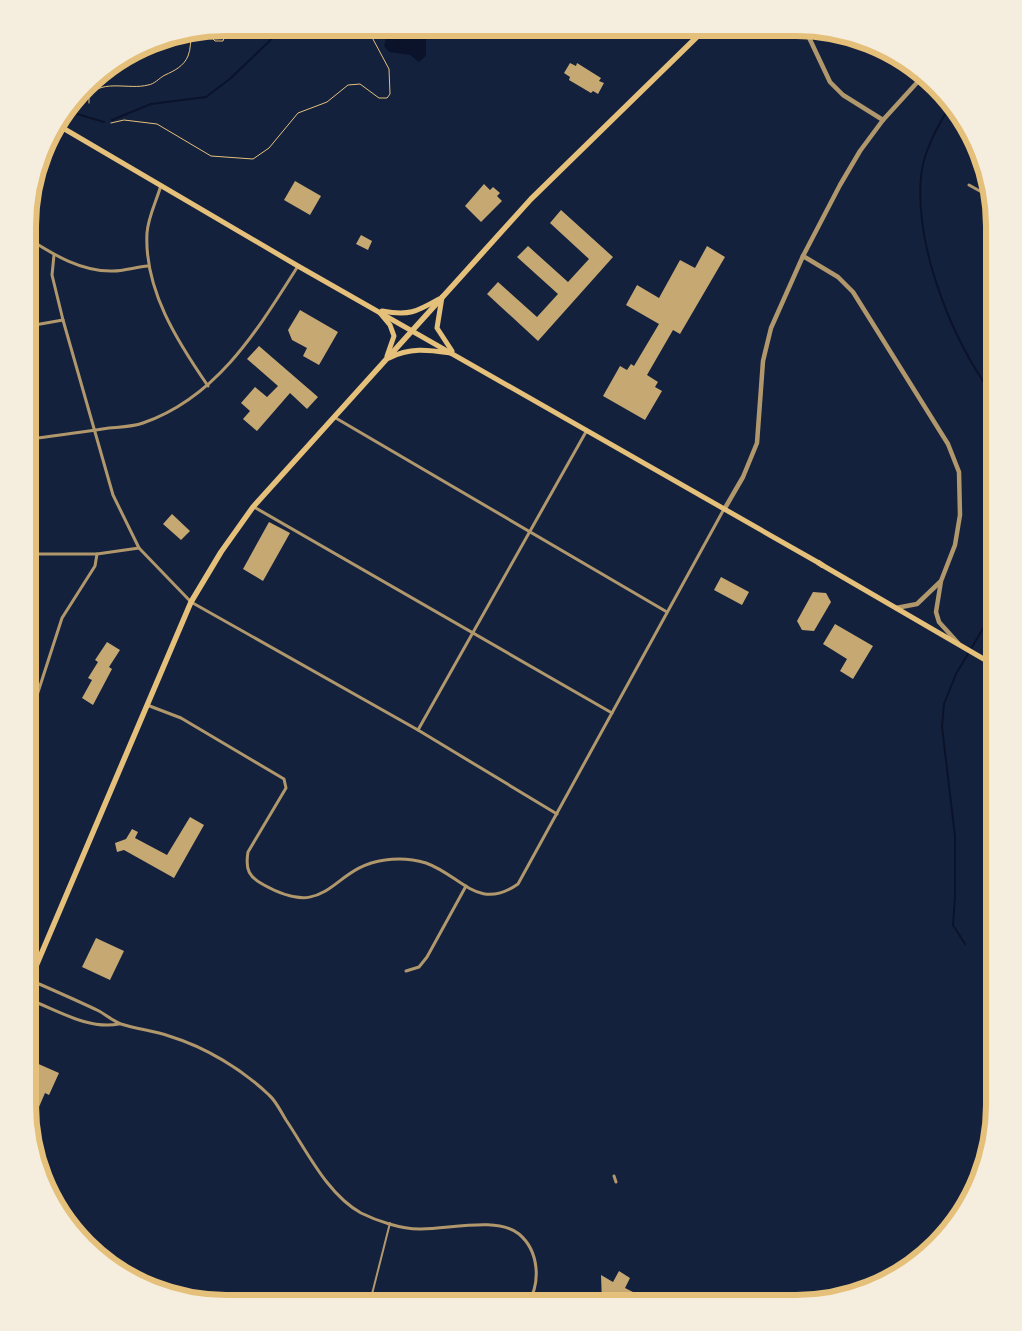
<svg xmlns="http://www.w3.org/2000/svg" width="1022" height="1331" font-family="Literata,serif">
	<rect width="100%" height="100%" fill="#14213d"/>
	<path fill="#0b132b" d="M415,29L422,30L426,35V56L419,62L410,55L389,52L384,46L387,35L391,33L408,39L413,36Z"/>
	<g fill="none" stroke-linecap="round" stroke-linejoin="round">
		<g stroke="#0b132b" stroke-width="2">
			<path d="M951,104C938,126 923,151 921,177C915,243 948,329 985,384C989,389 990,395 994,400"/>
			<path d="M67,111L104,122"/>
			<path d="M112,120L151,104L206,97L231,78L283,28"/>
			<path d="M965,944L953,925L955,897V836L942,727L944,704L956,674L994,610"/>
		</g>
	</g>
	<g fill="#c6a872">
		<path d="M570,63L576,66L577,63L601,78L599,81L604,83L598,94L593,91L591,93L569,80L570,77L564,73Z"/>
		<path d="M295,181L321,196L310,215L284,200Z"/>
		<path d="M484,184L490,190L493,187L500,193L497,196L502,201L481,222L465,206Z"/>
		<path d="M561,210L613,257L538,341L487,294L498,282L537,317L558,294L517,257L528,246L568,282L589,259L550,223Z"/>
		<path d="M361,235L372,241L368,250L356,244Z"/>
		<path d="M707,246L725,257L680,334L673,330L647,375L658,382L655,387L662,391L645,420L603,396L620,366L627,370L631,364L634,366L659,324L626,305L637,285L659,298L680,260L695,268Z"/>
		<path d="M300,310L338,332L319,365L303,356L307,348L292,340L288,330Z"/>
		<path d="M259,346L318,397L307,409L290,393L257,431L243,419L250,411L241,403L255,387L267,397L278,386L247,359Z"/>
		<path d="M172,514L190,531L181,540L163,524Z"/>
		<path d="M269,522L290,533L263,581L243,569Z"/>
		<path d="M721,577L749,592L742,605L714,590Z"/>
		<path d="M813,592L826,593L831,602L814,631L802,630L797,621Z"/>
		<path d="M835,624L873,646L853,679L840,671L847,659L823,644Z"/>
		<path d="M107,642L120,650L109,667L112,669L93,705L82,698L92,680L88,678L98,662L95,660Z"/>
		<path d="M190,817L204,825L174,878L124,850L117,852L115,843L126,839L132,829L138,832L135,838L167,855Z"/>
		<path d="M96,938L124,951L110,980L82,967Z"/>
		<path d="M34,1062L59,1073L49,1095L45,1093L33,1121L28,1105V1077Z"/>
		<path d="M619,1271L630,1278L625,1288L635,1293L620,1303H602L601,1275L613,1282Z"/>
	</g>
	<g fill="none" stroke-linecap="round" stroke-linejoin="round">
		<g stroke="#e5c07b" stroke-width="1">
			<path d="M205,31L215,41H223L227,28"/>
			<path d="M89,103V95C104,79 129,90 148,85C155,84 159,78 165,75C174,71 184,66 188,56C191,49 190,41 192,33"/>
			<path d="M111,123L124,120L157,124L211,156L253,159L269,148L298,113L327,102L348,85L360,84L379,98H387L390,94L389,69L367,28"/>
		</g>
		<path stroke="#b1986c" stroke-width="2" d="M370,1302L390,1223"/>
		<g stroke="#b1986c" stroke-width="3">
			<path d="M161,185C157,200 148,217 147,233C144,289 177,341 208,386"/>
			<path d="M969,185L987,195"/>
			<path d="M29,239C54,255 82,272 113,271C124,271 136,267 148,266"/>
			<path d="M54,255L52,275L63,320L113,495L139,548L191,602L418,730L557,814"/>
			<path d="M29,326L63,320"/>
			<path d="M334,417L667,612"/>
			<path d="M29,439C55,436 82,432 109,428C119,427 132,427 143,423C218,397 258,329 298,266"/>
			<path d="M254,507L612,713"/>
			<path d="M29,554H97L139,548"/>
			<path d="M147,705L181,718L284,779L286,788L248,852C245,870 249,877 264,885C330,922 330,867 385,860C398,858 413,859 426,863C462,876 478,912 518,884L724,509"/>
			<path d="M28,723L62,618L95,566L97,554"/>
			<path d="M418,730L587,430"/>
			<path d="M406,971L419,967L427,957L466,886"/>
			<path d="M30,980C53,990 76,1000 99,1011C106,1015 113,1021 121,1024C137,1029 154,1031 169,1036C205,1047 242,1069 269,1095C276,1101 281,1112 286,1120C307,1151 327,1194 361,1213C377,1221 401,1229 419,1229C446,1230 497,1216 519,1234C539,1251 541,1282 528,1303"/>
			<path d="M28,999C57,1010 88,1030 119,1024"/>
			<path d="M614,1176L616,1182"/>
		</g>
		<g stroke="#b1986c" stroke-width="4.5">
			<path d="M805,29L830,82L843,95L883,120"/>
			<path d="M803,256L838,277L853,292L948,444L959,472L960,515L955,545L941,581L936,612L939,622L958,643"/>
			<path d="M725,508L743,477L757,443L763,361L771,328L803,256L840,185L860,151L883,120L923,76"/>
			<path d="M896,608L917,604L940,582"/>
		</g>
		<g stroke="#e5c07b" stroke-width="5">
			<path d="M56,124L298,266L819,563"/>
			<path d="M442,297L437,328L452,351"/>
			<path d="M382,311C409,316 416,312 439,299"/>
			<path d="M380,313L390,325L394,336L387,356"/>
			<path d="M389,358C410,347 429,350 451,353"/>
			<path d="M822,565L994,665"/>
		</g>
		<g stroke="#e5c07b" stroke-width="5.5">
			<path d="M819,563L822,565"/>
			<path d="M28,985L191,602L221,552L253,507L531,199L705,29"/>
		</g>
	</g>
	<path d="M0 0H1022V1331H0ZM226 36H796A190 190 0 0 1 986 226V1105A190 190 0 0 1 796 1295H226A190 190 0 0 1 36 1105V226A190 190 0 0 1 226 36Z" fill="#f5edde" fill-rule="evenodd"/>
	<path fill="none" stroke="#e5c07b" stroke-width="6" d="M226 36H796A190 190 0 0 1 986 226V1105A190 190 0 0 1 796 1295H226A190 190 0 0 1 36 1105V226A190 190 0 0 1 226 36Z"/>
</svg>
